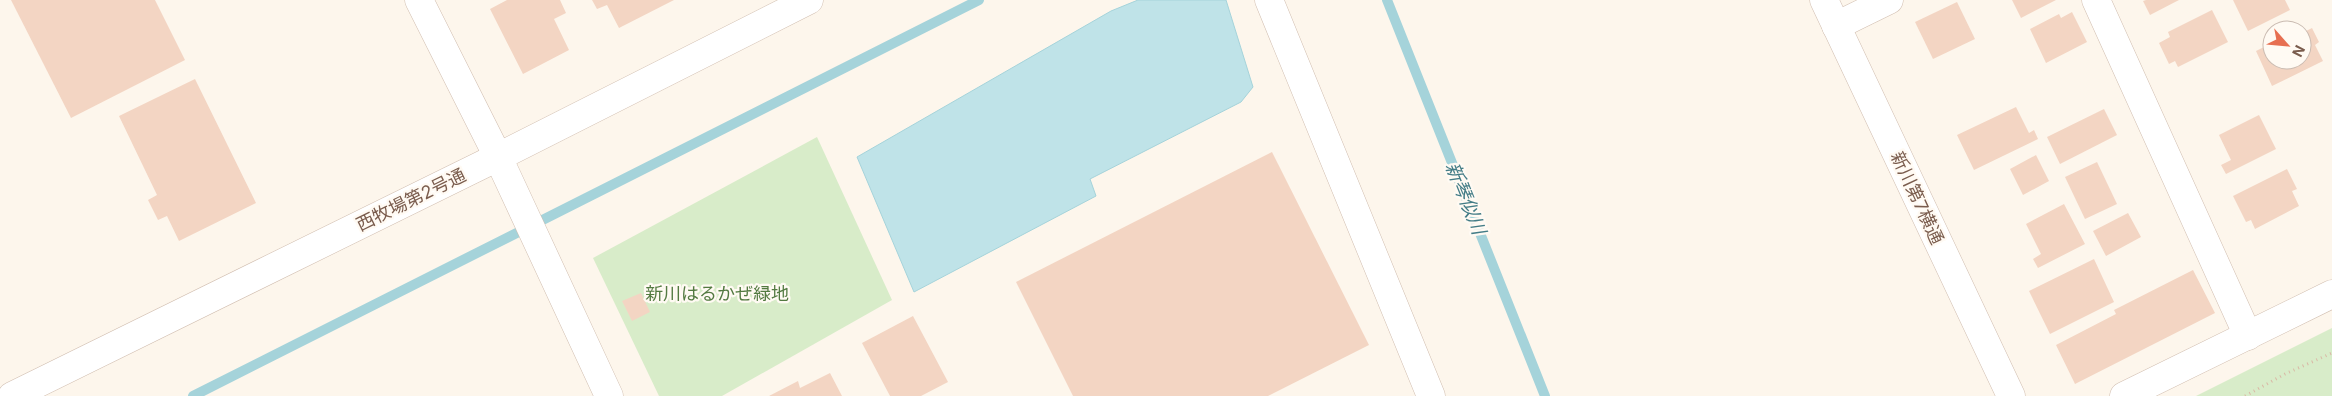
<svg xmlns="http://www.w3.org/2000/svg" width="2332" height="396" font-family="Inter,'Noto Sans JP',sans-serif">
	<rect width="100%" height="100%" fill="#fdf6ec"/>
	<g fill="#d8ecc9">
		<path d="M817,137L892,300L722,396H659L593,258Z"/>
		<path d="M2332,328V396H2196Z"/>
	</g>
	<path fill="#bfe3e8" stroke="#a5d3da" d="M1138,0H1226L1253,87L1241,102L1090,179L1096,196L914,292L857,157L1111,11Z"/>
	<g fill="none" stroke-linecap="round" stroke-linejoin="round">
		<g stroke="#a5d3da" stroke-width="10">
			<path d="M1387,0L1545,396"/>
			<path d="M193,396L979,0"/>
		</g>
	</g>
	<g fill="#f3d5c3">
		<path d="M11,0H155L185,60L71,118Z"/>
		<path d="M507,0H560L566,13L554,19L569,50L523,74L490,9Z"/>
		<path d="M592,0H674L619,28L607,5L597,9Z"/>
		<path d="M2012,0H2056L2021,18Z"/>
		<path d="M2146,0H2179L2150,15L2143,1Z"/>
		<path d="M2233,0H2285L2290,10L2248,31Z"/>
		<path d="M1957,2L1975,39L1933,59L1915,22Z"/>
		<path d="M2212,10L2228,42L2178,67L2175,61L2169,64L2159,43L2170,37L2168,32Z"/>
		<path d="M2072,12L2087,42L2046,63L2030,29L2059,14L2061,18Z"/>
		<path d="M2312,28L2319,42L2315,45L2323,61L2272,86L2256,51L2272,43V60H2302V33Z"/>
		<path d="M195,79L256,203L179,241L167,216L158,220L148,200L157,195L119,116Z"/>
		<path d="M2016,107L2029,133L2034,130L2038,139L1974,170L1957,135Z"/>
		<path d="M2104,109L2117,135L2060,164L2047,137Z"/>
		<path d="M2259,115L2276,149L2226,174L2221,165L2231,160L2219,135Z"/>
		<path d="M1272,152L1369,345L1268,396H1073L1016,282Z"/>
		<path d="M2036,155L2049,181L2023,195L2010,169Z"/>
		<path d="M2097,162L2117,204L2085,219L2065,177Z"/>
		<path d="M2287,169L2297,189L2292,191L2299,206L2255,229L2251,220L2246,222L2233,196Z"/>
		<path d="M2064,204L2085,244L2038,268L2033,259L2041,254L2026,224Z"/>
		<path d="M2128,213L2141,237L2106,256L2093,231Z"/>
		<path d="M2094,259L2114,302L2050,334L2029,291Z"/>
		<path d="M2193,270L2215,313L2075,384L2056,345L2116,314L2114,310Z"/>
		<path d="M641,293L650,312L632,321L622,301Z"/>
		<path d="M913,316L948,382L921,396H890L862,343Z"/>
		<path d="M830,373L842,396H769L798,381L800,388Z"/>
	</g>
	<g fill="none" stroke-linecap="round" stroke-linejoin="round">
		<g stroke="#d1beb0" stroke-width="29">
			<g id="minor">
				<path d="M419,0L498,157L609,396"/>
				<path d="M1269,0L1431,396"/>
				<path d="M1824,0L2011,396"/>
				<path d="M2096,0L2248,336"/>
				<path d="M1836,26L1889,0"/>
				<path d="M12,396L498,157L809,0"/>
				<path d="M2124,396L2332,294"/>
			</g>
		</g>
		<path stroke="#d9b8a5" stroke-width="3" stroke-dasharray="1 4" stroke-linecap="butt" d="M2245,396L2285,374L2332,353"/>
		<use href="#minor" stroke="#fff" stroke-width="28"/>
	</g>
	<g text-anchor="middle" stroke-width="4.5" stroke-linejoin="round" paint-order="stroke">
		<g font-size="18" fill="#7a5c4d" stroke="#fffaf3">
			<text transform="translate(1917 198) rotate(65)" y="6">新川第7横通</text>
			<text transform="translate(411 200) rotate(-26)" y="6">西牧場第2号通</text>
		</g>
		<g font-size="18" fill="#537a41" stroke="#fffaf3">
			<text x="717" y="300">新川はるかぜ緑地</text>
		</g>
		<g font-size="19" font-style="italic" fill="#437c86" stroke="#fffaf3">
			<text transform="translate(1466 198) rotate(68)" y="7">新琴似川</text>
		</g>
	</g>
	<g transform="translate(2287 45) rotate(117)"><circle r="24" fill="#fffaf3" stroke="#cabbb1"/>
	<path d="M0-4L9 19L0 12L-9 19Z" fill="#e76f51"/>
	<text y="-8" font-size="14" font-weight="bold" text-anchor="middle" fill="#7a5c4d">N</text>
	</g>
</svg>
